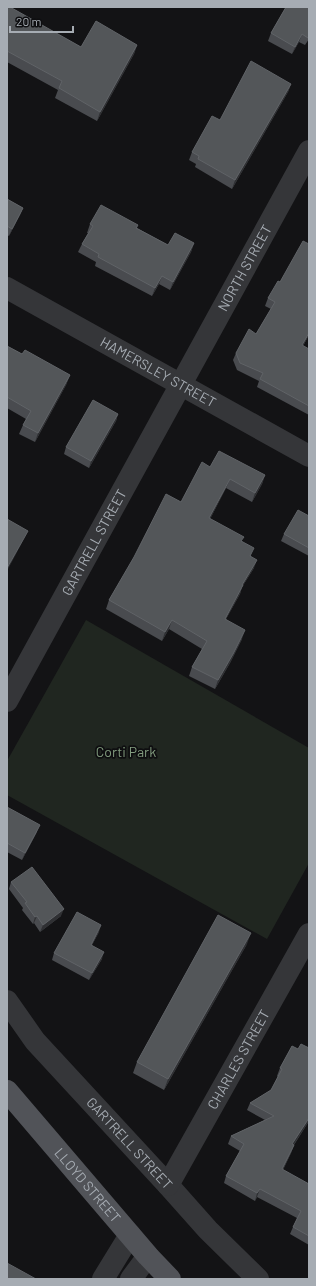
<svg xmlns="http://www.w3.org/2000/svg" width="316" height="1286" font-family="Barlow,sans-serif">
	<rect width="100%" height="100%" fill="#131315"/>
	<path fill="#202620" d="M86,620L309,748V863L267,939L7,795V761Z"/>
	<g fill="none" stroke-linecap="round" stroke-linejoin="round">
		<g stroke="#353639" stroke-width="22">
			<path id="s1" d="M7,288L309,456"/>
			<path id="s2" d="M7,701L309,151"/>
			<path id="s3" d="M7,1001L35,1041L168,1185L208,1230L258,1279"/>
			<path id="s4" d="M168,1185L309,934"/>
			<path d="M103,1279L130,1235"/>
			<path d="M131,1279L148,1256"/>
		</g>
		<path stroke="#515358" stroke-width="22" id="s5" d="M7,1091L148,1256L170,1279"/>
	</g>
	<g fill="#494b4f">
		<path d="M7,7L81,47L137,45L134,54L97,121L55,98L58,90L7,62Z"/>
		<path d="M286,7L309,39L305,45L299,42L292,54L268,41L271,33Z"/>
		<path d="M291,84L288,92L232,189L195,167L196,164L189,160L192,152L220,120Z"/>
		<path d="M7,199L23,208L20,215L9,236L7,235Z"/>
		<path d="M90,224L138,225L137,228L168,245L194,243L191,252L170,290L159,284L152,296L95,266L96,262L78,252L82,244L88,233H87Z"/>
		<path d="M309,244V335L303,346L309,349V415L257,387L259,381L237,370L233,360L236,353L256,334L271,309L265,306L268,298Z"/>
		<path d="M7,346L22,354L70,375L66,385L35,442L19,434L23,425L26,419L7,408Z"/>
		<path d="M118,414L116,421L89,468L64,454L66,447Z"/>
		<path d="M210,467L265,475L262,484L252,502L226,488L210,519L242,541L251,556L254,568L242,587L240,594L226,619L242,639L230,663L215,689L189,676L192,667L202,649L169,629L162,641L106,609L109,600L181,502Z"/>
		<path d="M309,516V556L281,541L284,534Z"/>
		<path d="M7,807L37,832L22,860L7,852Z"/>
		<path d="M11,882L61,916L40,932L34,923L33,924L22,910L23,908L9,889Z"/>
		<path d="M99,932L92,945L102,959L89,980L52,960L54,953Z"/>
		<path d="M247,944L164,1090L133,1073L137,1062Z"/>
		<path d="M292,1046L309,1121L294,1145L291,1153L283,1170L309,1184V1245L290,1234L293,1227L297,1218L257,1197L255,1201L224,1183L226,1176L240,1151L228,1144L231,1136L265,1120L247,1110L250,1103L271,1090L278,1077L277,1076L280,1068Z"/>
	</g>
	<g fill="#2f3033">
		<path d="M302,34L299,42L292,54L295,47Z"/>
		<path d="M137,45L134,54L97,121L100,112Z"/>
		<path d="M291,84L288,92L232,189L235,180Z"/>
		<path d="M23,208L20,215L9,236L12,229Z"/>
		<path d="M194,243L191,252L170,290L173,282Z"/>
		<path d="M162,276L159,284L152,296L155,288Z"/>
		<path d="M309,333V335L299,353L302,345Z"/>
		<path d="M70,375L66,385L35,442L38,433Z"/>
		<path d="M118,414L116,421L89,468L91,461Z"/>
		<path d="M265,475L262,484L252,502L255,493Z"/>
		<path d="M230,479L226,488L206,527L209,518Z"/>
		<path d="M28,531L25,537L7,571V568Z"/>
		<path d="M257,560L254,568L242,587L240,594L221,628L225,619L242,585Z"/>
		<path d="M172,620L169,629L162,641L165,632Z"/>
		<path d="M245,630L242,639L230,663L215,689L218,680Z"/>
		<path d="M40,825L37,832L22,860L25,853Z"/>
		<path d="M64,909L61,916L40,932L43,925Z"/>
		<path d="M37,916L34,923L33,924L35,917Z"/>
		<path d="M101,925L99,932L88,952L91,945Z"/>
		<path d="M251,933L247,944L164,1090L168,1079Z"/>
		<path d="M104,952L102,959L89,980L92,973Z"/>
		<path d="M309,1118V1121L289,1152L292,1144Z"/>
		<path d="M294,1145L291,1153L279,1177L282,1169Z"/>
		<path d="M260,1189L257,1197L255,1201L257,1193Z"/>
	</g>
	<g fill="#535659" stroke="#606367">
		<path d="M7,7H10L81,47L96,21L137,45L100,112L59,88L62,81L7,51Z"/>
		<path d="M286,7H309V36L308,38L302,34L295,47L271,33Z"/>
		<path d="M251,61L291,84L235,180L198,159L199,156L192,152L212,116L220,120Z"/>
		<path d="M7,199L23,208L12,229L7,226Z"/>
		<path d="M101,205L138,225L136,228L168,245L175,233L194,243L173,282L162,276L155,288L98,257L99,254L82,244L93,226L90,224Z"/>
		<path d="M303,241L309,244V333L302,345L309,349V406L260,379L263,373L240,363L236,353L249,329L256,334L275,302L268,298L278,281L280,282Z"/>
		<path d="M7,346L22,354L25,350L70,375L38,433L23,425L31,411L7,397Z"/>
		<path d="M93,400L118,414L91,461L66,447Z"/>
		<path d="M219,451L265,475L255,493L230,479L209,518L244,537L241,541L254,548L250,556L257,560L242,585H243L225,619L245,630L233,654L218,680L192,667L207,641L172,620L165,632L109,600L134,557L166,494L181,502L202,462L210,467Z"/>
		<path d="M298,510L309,516V548L284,534Z"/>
		<path d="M7,519L28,531L7,568Z"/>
		<path d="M7,807L40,825L25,853L7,843Z"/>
		<path d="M32,867L64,909L43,925L37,916L35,917L25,903L27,902L11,882Z"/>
		<path d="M77,912L101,925L91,945L104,952L92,973L54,953Z"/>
		<path d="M218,915L251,933L168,1079L137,1062Z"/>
		<path d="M301,1044L309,1048V1118L292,1144L294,1145L282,1169L309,1184V1236L293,1227L301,1211L260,1189L257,1193L226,1176L244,1144L231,1136L274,1116L250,1103L271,1090L282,1069L280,1068L292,1046L298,1049Z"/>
		<path d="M7,1263L36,1279H7Z"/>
	</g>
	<g text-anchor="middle" stroke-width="3.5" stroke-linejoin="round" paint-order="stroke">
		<g font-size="14" fill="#a6acb3" stroke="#0e0e10">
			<text dy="5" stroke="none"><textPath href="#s2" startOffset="494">NORTH STREET</textPath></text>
			<text dy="5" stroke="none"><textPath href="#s1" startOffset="173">HAMERSLEY STREET</textPath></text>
			<text dy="5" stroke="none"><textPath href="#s2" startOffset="181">GARTRELL STREET</textPath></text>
			<text dy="5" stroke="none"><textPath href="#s4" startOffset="144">CHARLES STREET</textPath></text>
			<text dy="5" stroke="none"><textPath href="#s3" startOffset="188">GARTRELL STREET</textPath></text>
			<text dy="5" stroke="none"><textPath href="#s5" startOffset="124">LLOYD STREET</textPath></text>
		</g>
		<g font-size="14" fill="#829c7f" stroke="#0e0e10">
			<text x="126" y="757">Corti Park</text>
		</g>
	</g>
	<rect width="316" height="1286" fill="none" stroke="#a6acb3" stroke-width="16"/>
	<path d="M10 26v6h63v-6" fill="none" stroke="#a6acb3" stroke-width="2"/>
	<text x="16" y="26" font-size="12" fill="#a6acb3" stroke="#0e0e10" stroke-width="3" paint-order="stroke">20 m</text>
</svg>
